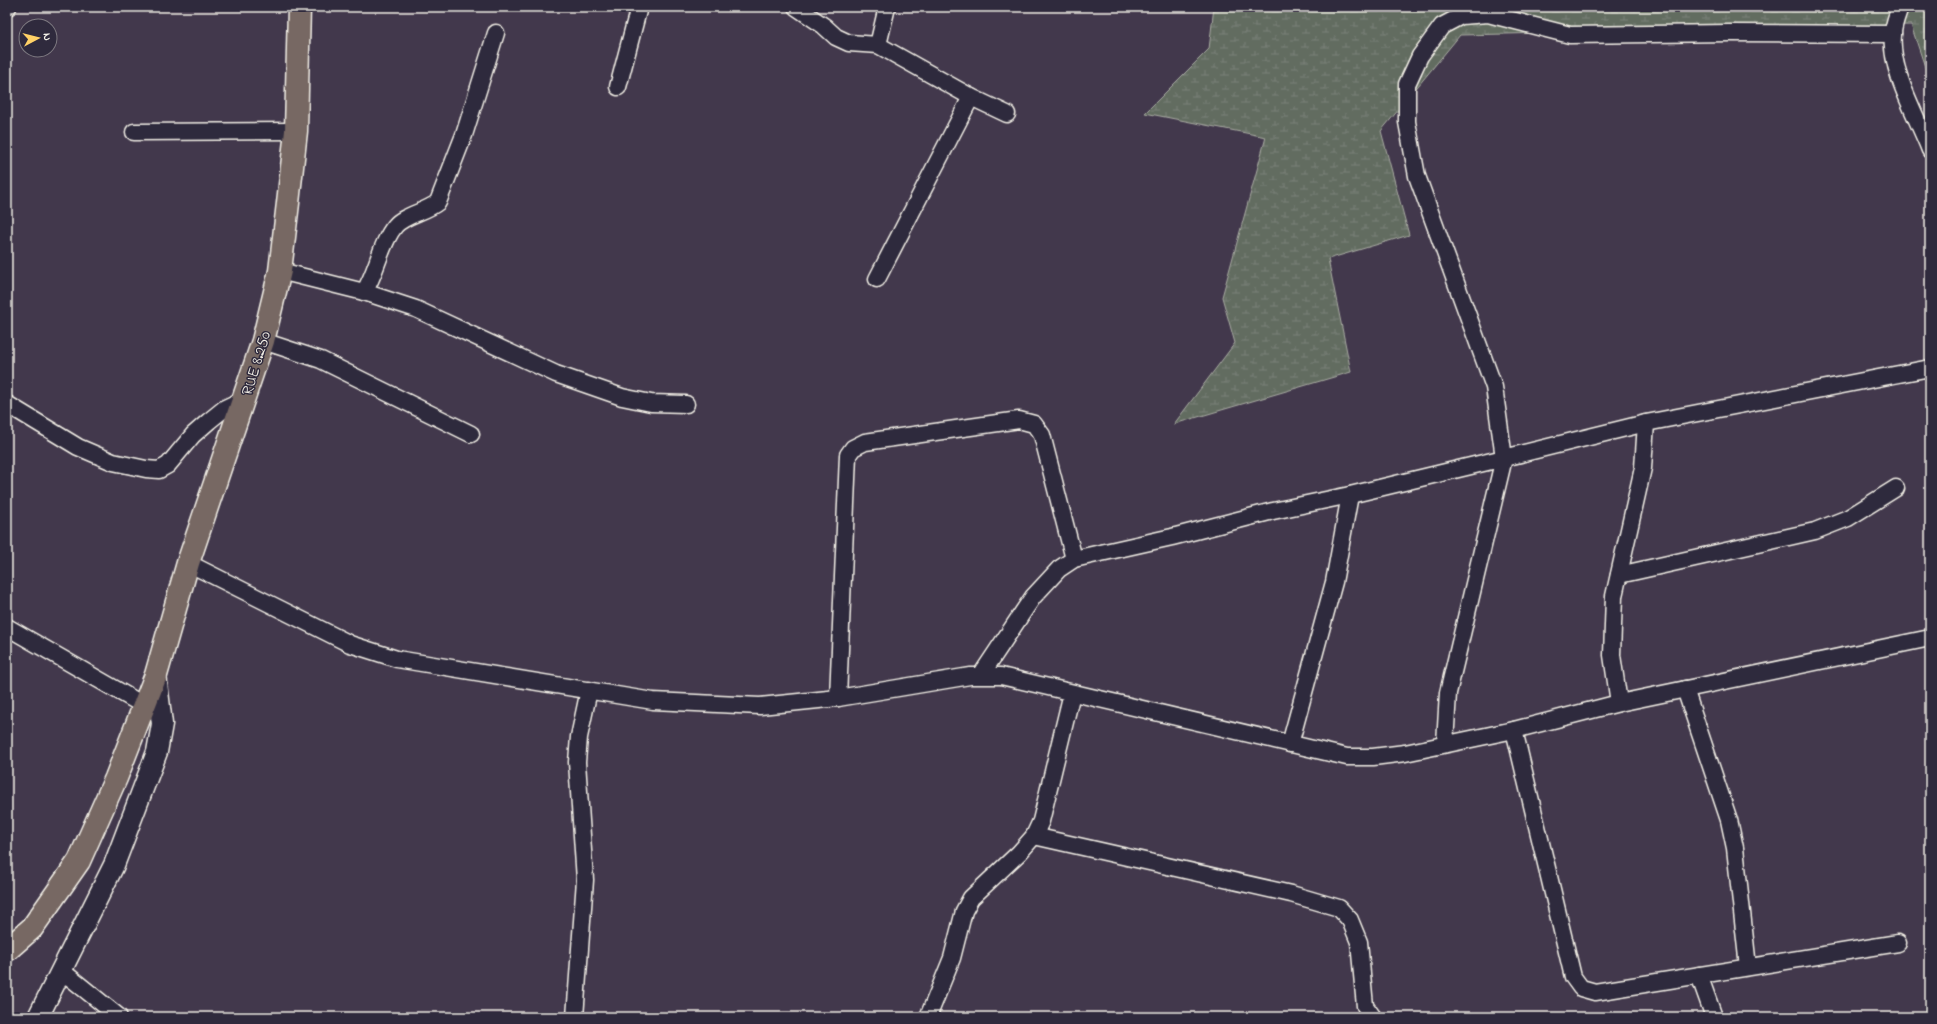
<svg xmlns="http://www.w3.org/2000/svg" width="1937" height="1024" font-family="'Indie Flower',sans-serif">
	<defs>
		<pattern id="wetland-marsh" width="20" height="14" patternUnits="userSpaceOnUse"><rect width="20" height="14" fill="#626c61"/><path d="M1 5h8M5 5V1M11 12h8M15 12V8" fill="none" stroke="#798178"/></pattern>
	</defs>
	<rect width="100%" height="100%" fill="#42384c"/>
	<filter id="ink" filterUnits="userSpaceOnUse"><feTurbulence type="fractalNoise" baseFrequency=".025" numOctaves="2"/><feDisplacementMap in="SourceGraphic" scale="8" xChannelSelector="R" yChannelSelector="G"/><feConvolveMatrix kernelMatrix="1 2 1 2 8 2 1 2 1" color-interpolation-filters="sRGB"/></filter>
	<g filter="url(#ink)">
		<path fill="url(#wetland-marsh)" stroke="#abaea4" d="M1214,7H1930V82L1911,25L1460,35L1381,131L1409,235L1328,259L1351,372L1174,424L1235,343L1222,297L1266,137L1145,113L1209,49Z"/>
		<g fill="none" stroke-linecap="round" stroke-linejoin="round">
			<g stroke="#f4f1e8" stroke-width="19">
				<g id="minor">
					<path d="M7,7H8"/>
					<path d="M796,7L824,26L836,37L849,43L878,45L971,97L1007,114"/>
					<path d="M1900,7C1897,16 1893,25 1893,34C1889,70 1917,116 1930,150"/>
					<path d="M1893,34L1730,33L1570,35L1488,14L1461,16L1442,26L1420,56L1407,84V122L1417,176L1494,387L1504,458L1646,423L1930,368"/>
					<path d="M878,45L887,7"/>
					<path d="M618,87L639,7"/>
					<path d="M134,132L296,131"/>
					<path d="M280,271L364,292L416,309L556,374L622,397L651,403L686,404"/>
					<path d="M877,279L971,97"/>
					<path d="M364,292C377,272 380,244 395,226C404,215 426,212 438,202L464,135L496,33"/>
					<path d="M263,341L321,360L471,434"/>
					<path d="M7,404L78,447L113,462L146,469L159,470L168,465L193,435L209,421L225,408L244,399"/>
					<path d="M188,563L350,644L397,659L653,701L760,706L838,698L970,676H1001L1347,757H1373L1405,753L1514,730L1619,703L1930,638"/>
					<path d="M1619,575L1815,531L1848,518L1896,488"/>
					<path d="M7,627L143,705"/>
					<path d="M981,675L1033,597L1059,569L1074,559L1172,537L1273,511L1350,495L1504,458L1448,693L1445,744"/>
					<path d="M1685,689L1729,820L1735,848L1748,967"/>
					<path d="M838,698L848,455L853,448L865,442L1019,420L1034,424L1042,435L1074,559"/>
					<path d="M1619,703L1612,655L1614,596L1643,468L1646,423"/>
					<path d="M1514,730L1573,977L1581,988L1595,992L1898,943"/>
					<path d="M1290,744L1334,582L1350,495"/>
					<path d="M1034,836L1291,894L1339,908L1350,920L1359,942L1365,1006L1373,1017"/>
					<path d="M62,971L119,1017"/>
					<path d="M1699,975L1714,1017"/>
					<path d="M575,1017L585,880L577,762L579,737L589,690"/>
					<path d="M928,1017L952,958L964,911L971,898L1019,853L1034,836L1041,821L1072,693"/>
				</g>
			</g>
			<g stroke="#f4f1e8" stroke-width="23">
				<path id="tertiary" d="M38,1017L114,865L157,752L162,724L156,675"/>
			</g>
			<g stroke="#f4f1e8" stroke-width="25">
				<path id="trunk" d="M7,950L32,928L79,861L116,778L156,675L188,563L263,341L280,271L288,203L296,131L299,7"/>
			</g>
			<use href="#minor" stroke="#2f2a3d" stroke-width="16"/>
			<use href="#tertiary" stroke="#2f2a3d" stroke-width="20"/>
			<use href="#trunk" stroke="#776864" stroke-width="22"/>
		</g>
	</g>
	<g text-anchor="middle" stroke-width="3" stroke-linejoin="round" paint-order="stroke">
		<g font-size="16" fill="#f4f1e8" stroke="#2f2a3d">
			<text transform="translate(255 363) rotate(-73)" y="6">RUE 8.250</text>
		</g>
	</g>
	<rect width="1937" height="1024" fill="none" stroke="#2f2a3d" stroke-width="24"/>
	<rect x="12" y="12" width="1913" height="1000" fill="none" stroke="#f4f1e8" stroke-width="1.5" filter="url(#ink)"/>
	<g transform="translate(38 38) rotate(83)"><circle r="19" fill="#2f2a3d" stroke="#7e7a81"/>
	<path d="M0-3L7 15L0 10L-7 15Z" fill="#ffd166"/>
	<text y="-6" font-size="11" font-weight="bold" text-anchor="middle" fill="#f4f1e8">N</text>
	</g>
</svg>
